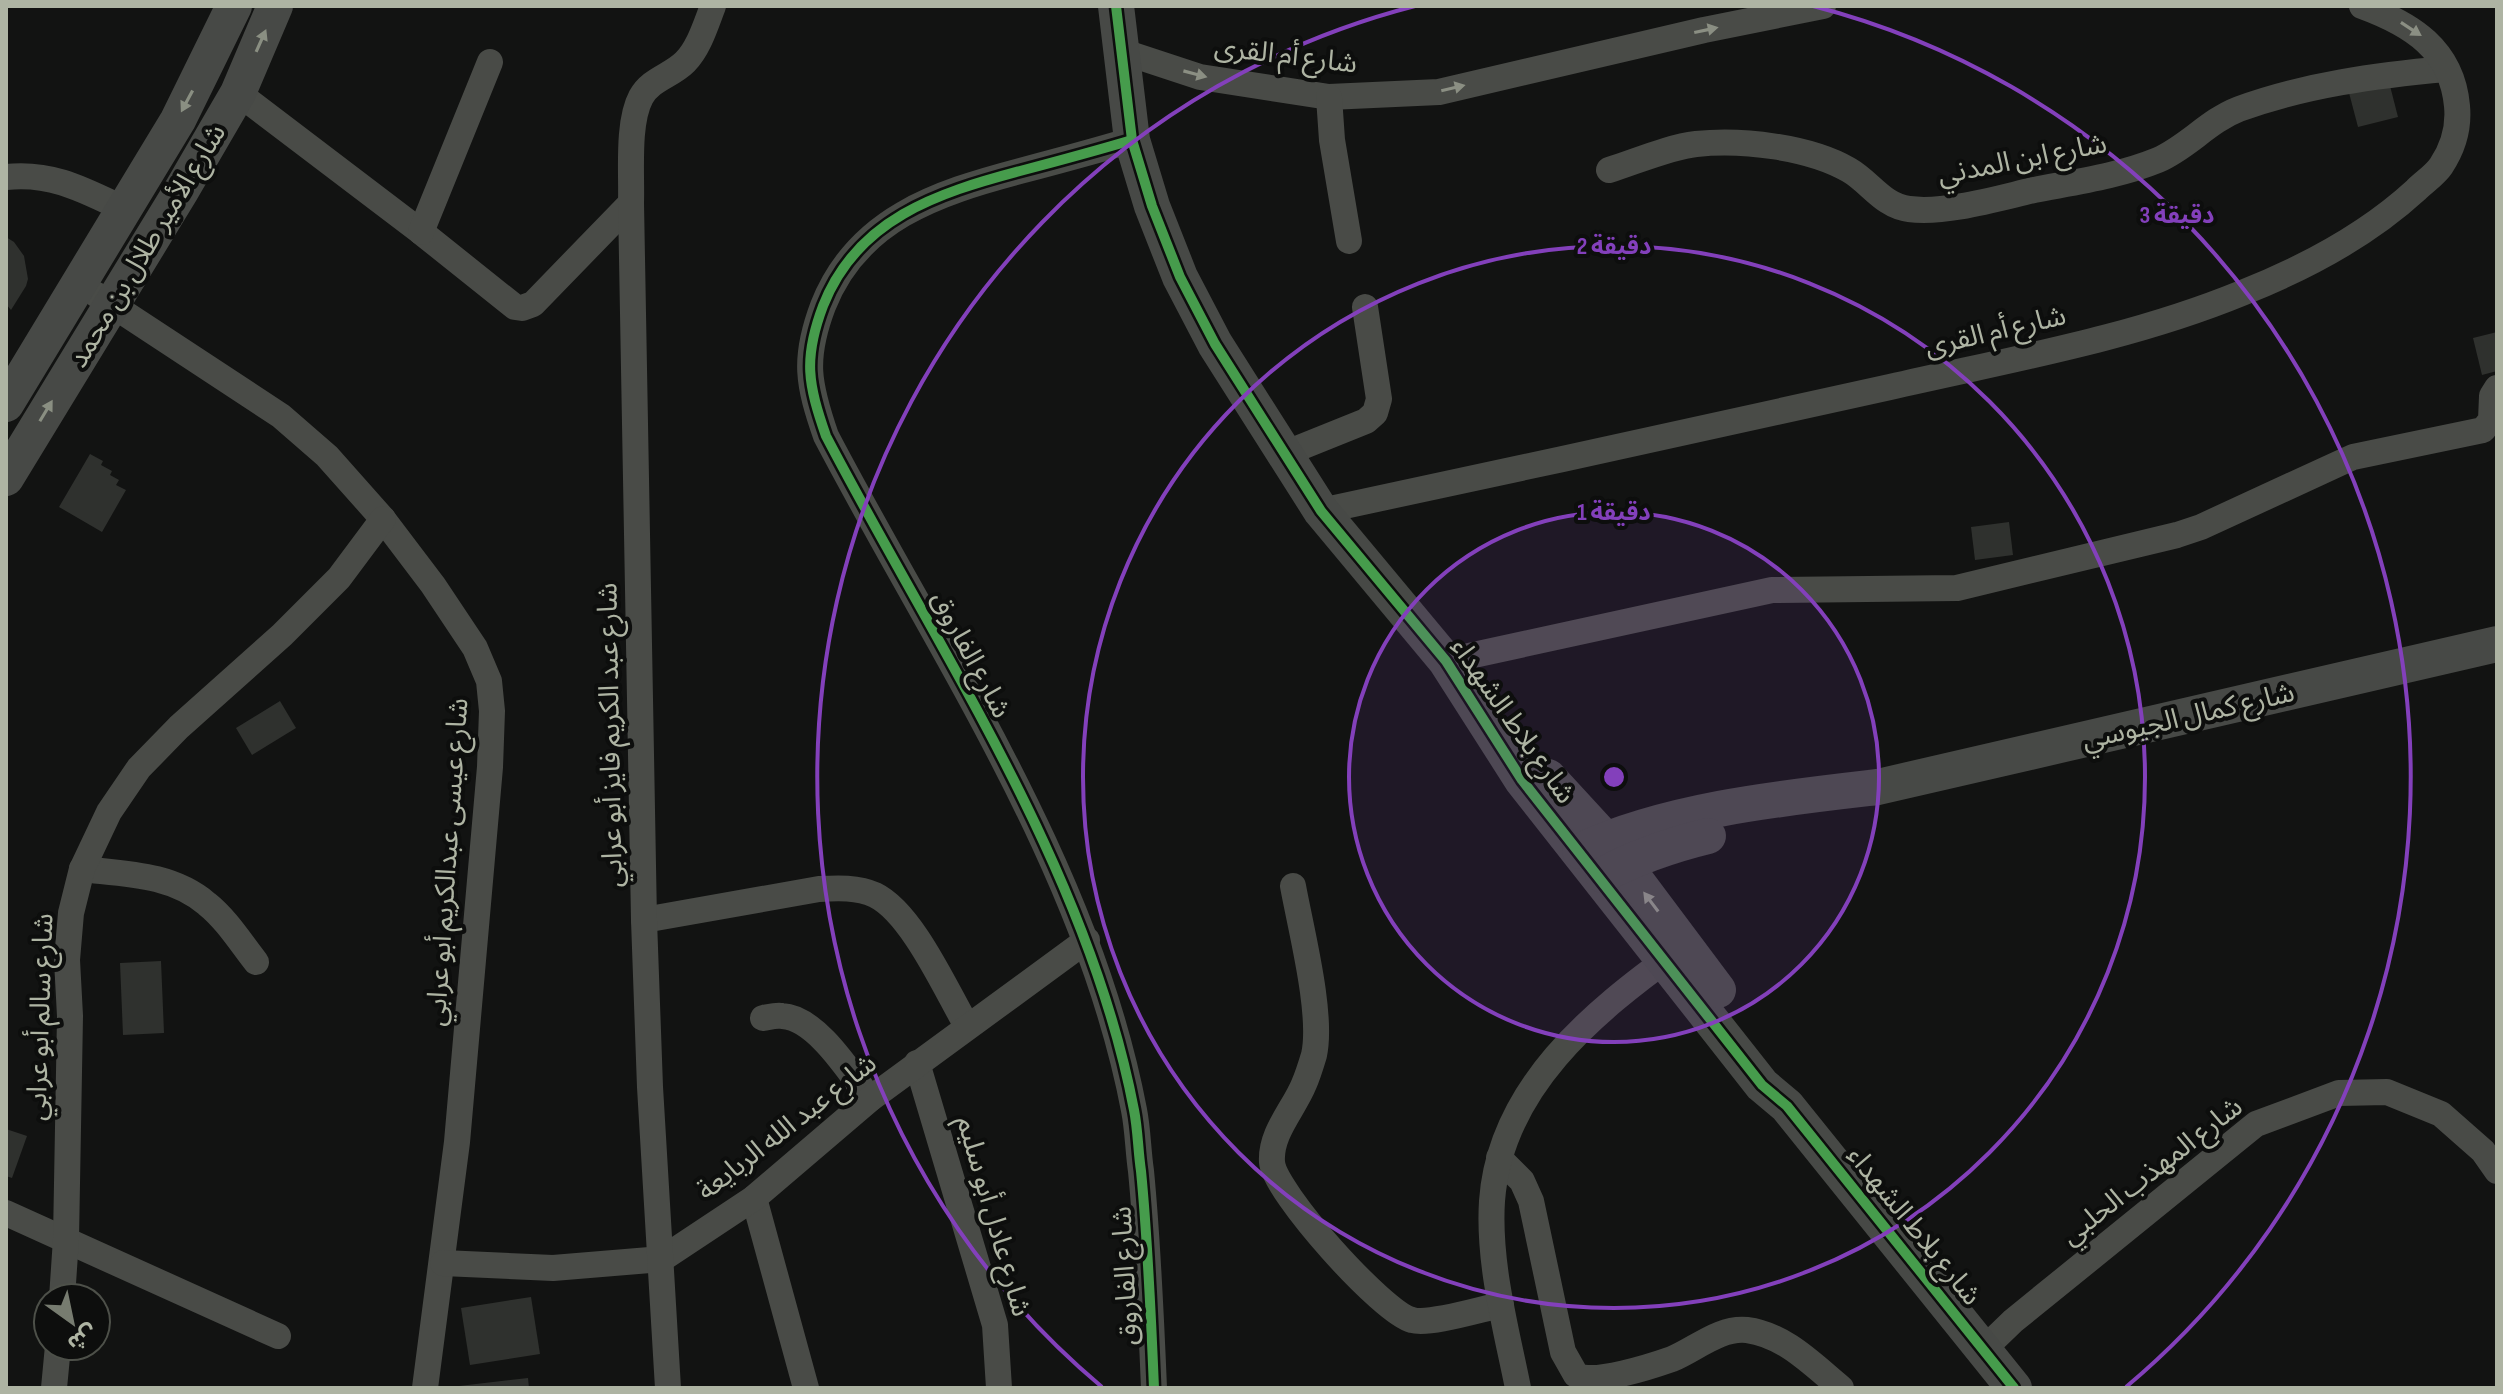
<svg xmlns="http://www.w3.org/2000/svg" width="2503" height="1394" font-family="'Sofia Sans Condensed','Noto Sans Arabic',sans-serif">
	<rect width="100%" height="100%" fill="#121312"/>
	<g fill="#2f312e">
		<path d="M2388,78L2398,117L2358,127L2348,89Z"/>
		<path d="M6,237L14,242L24,256L28,279L26,286L11,310L6,304Z"/>
		<path d="M2497,332V371L2482,375L2473,338Z"/>
		<path d="M90,454L103,461L101,465L112,471L110,475L119,480L116,485L126,490L102,532L59,507Z"/>
		<path d="M2009,522L2013,555L1975,560L1971,527Z"/>
		<path d="M280,701L296,728L252,755L236,728Z"/>
		<path d="M161,961L164,1033L123,1035L120,963Z"/>
		<path d="M6,1129L27,1136L12,1178L6,1176Z"/>
		<path d="M531,1297L540,1354L470,1365L461,1308Z"/>
		<path d="M528,1378L529,1388H459V1386Z"/>
	</g>
	<g fill="none" stroke-linecap="round" stroke-linejoin="round">
		<g stroke="#494b47" stroke-width="26">
			<path d="M1121,51L1200,77L1329,97L1439,92L1704,30L1823,6"/>
			<path d="M238,93L421,232L515,307L522,308L533,304L631,203"/>
			<path d="M1329,97L1332,140L1349,241"/>
			<path d="M1132,140C1095,151 1058,161 1020,171C937,193 857,219 823,306C803,359 808,384 826,436C939,652 1088,868 1134,1110C1138,1130 1138,1151 1141,1171C1148,1243 1151,1315 1154,1388"/>
			<path d="M1609,170C1635,162 1669,147 1696,144C1742,139 1809,147 1849,170C1870,182 1883,206 1909,209C1945,214 1999,198 2034,190C2075,182 2119,176 2158,160C2188,147 2208,121 2239,109C2304,85 2378,75 2446,69"/>
			<path d="M6,177C52,172 84,190 124,209"/>
			<path d="M421,232L490,62"/>
			<path d="M97,295L281,416L327,456L383,519L433,585L475,648L489,681L492,711L490,767L457,1142L425,1388"/>
			<path d="M1284,454L1366,421L1375,413L1379,399L1365,307"/>
			<path d="M1321,511C1511,470 1700,430 1890,387C2007,360 2130,339 2242,293C2305,268 2366,236 2416,190C2424,182 2435,175 2441,166C2453,148 2459,127 2457,106C2452,49 2411,24 2362,6"/>
			<path d="M1446,661L1772,590L1957,588L2177,535L2201,527L2353,457L2483,430L2491,420L2492,396L2497,388"/>
			<path d="M82,869C126,874 172,874 207,904C226,919 241,943 256,962"/>
			<path d="M1293,886C1301,930 1323,1014 1314,1055C1311,1065 1308,1075 1304,1084C1294,1109 1270,1133 1272,1162C1274,1192 1383,1313 1412,1320C1430,1325 1481,1309 1501,1305"/>
			<path d="M644,920L819,889C837,888 858,887 875,895C912,913 946,990 967,1026"/>
			<path d="M763,1018C769,1017 776,1015 782,1016C816,1017 851,1074 870,1099"/>
			<path d="M917,1063L995,1325L999,1388"/>
			<path d="M1499,1158L1522,1181L1531,1201L1563,1352L1576,1375C1594,1385 1652,1366 1672,1359C1696,1349 1720,1327 1747,1330C1785,1335 1813,1365 1841,1388"/>
			<path d="M754,1198L806,1388"/>
			<path d="M6,1213L278,1336"/>
			<path d="M443,1263L553,1268L662,1259L754,1198L870,1099L1087,940"/>
			<path d="M62,1298L66,1239L70,1016L67,960L71,913L82,869L109,812L139,768L179,727L282,635L339,578L383,519"/>
			<path d="M1984,1349L2013,1321L2256,1124L2339,1093L2387,1092L2441,1114L2483,1151L2497,1171"/>
			<path d="M54,1388L58,1346"/>
			<path d="M668,1388L650,1087L644,920L631,203C632,174 627,123 641,97C651,79 671,76 685,62C699,48 706,24 713,6"/>
			<path d="M1518,1388C1506,1328 1488,1263 1492,1201C1500,1088 1593,1012 1678,951"/>
		</g>
		<g stroke="#474946" stroke-width="36">
			<path d="M1116,6L1132,140L1152,206L1180,277L1215,344L1321,511L1446,661L1522,780L1762,1085L1787,1106L2014,1388"/>
			<path d="M6,404L178,120L234,6"/>
			<path d="M6,478L181,191L238,93L275,6"/>
			<path d="M1548,777L1605,839L1718,990"/>
			<path d="M1580,851C1667,810 1782,798 1878,787L2497,644"/>
			<path d="M1603,875C1636,857 1671,845 1708,836"/>
		</g>
		<g stroke="#0d0e0d" stroke-width="15">
			<g id="cycleway">
				<path d="M1116,6L1132,140L1152,206L1180,277L1215,344L1321,511L1446,661L1522,780L1762,1085L1787,1106L2014,1388"/>
				<path d="M1132,140C1095,151 1058,161 1020,171C937,193 857,219 823,306C803,359 808,384 826,436C939,652 1088,868 1134,1110C1138,1130 1138,1151 1141,1171C1148,1243 1151,1315 1154,1388"/>
			</g>
		</g>
		<use href="#cycleway" stroke="#469c4c" stroke-width="10"/>
	</g>
	<defs><path id="oneway-solid" d="M-6-.8H1V-3.2L6.5 0L1 3.2V.8H-6Z" transform="scale(2)"/></defs>
	<g fill="#8b8f83">
		<use href="#oneway-solid" transform="translate(2411 29) rotate(33)"/>
		<use href="#oneway-solid" transform="translate(1706 30) rotate(-12)"/>
		<use href="#oneway-solid" transform="translate(1195 74) rotate(15)"/>
		<use href="#oneway-solid" transform="translate(1453 88) rotate(-13)"/>
	</g>
	<g fill="#8a8f82">
		<use href="#oneway-solid" transform="translate(261 41) rotate(-66)"/>
		<use href="#oneway-solid" transform="translate(187 101) rotate(118)"/>
		<use href="#oneway-solid" transform="translate(46 411) rotate(-59)"/>
		<use href="#oneway-solid" transform="translate(1651 902) rotate(-127)"/>
	</g>
	<circle cx="1614" cy="777" r="265" fill="#8340bb" fill-opacity=".12"/>
	<g fill="none" stroke="#8340bb" stroke-width="4">
		<circle cx="1614" cy="777" r="265"/>
		<circle cx="1614" cy="777" r="531"/>
		<path d="M1102 1387A796 796 0 0 1 1415 6M1813 6A796 796 0 0 1 2126 1387"/>
	</g>
	<g text-anchor="middle" stroke-width="8" stroke-linejoin="round" paint-order="stroke">
		<g font-size="28" fill="#aeb4a3" stroke="#0d0e0d">
			<text transform="translate(1286 54) rotate(7)" y="10">شارع أم القرى</text>
			<text transform="translate(2022 158) rotate(-11)" y="10">شارع ابن المدني</text>
			<text transform="translate(146 245) rotate(-59)" y="10">شارع الأمير طلال بن محمد</text>
			<text transform="translate(1995 330) rotate(-13)" y="10">شارع أم القرى</text>
			<text transform="translate(972 654) rotate(62)" y="10">شارع الفاروق</text>
			<text transform="translate(2188 715) rotate(-13)" y="10">شارع كمال الجيوسي</text>
			<text transform="translate(1514 720) rotate(55)" y="10">شارع بلاط الشهداء</text>
			<text transform="translate(609 735) rotate(-91)" y="10">شارع عبد الكريم فايز أبو عرابي</text>
			<text transform="translate(446 862) rotate(-86)" y="10">شارع عيسى عبدالكريم أبو عرابي</text>
			<text transform="translate(39 1017) rotate(-88)" y="10">شارع سالم أبو عرابي</text>
			<text transform="translate(786 1126) rotate(-38)" y="10">شارع عبد الله الربايعة</text>
			<text transform="translate(2151 1170) rotate(-38)" y="10">شارع المهذب الحلبي</text>
			<text transform="translate(995 1216) rotate(74)" y="10">شارع عادل أبو سليم</text>
			<text transform="translate(1915 1225) rotate(51)" y="10">شارع بلاط الشهداء</text>
			<text transform="translate(1124 1276) rotate(-93)" y="10">شارع الفاروق</text>
		</g>
	</g>
	<circle cx="1614" cy="777" r="12" fill="#8340bb" stroke="#0d0e0d" stroke-width="4"/>
	<g font-size="24" text-anchor="middle" font-weight="bold" fill="#8340bb" stroke="#0d0e0d" stroke-width="8" stroke-linejoin="round" paint-order="stroke">
		<text x="2177" y="223">3 دقيقة</text>
		<text x="1614" y="254">2 دقيقة</text>
		<text x="1614" y="520">1 دقيقة</text>
	</g>
	<rect width="2503" height="1394" fill="none" stroke="#aeb4a3" stroke-width="16"/>
	<g transform="translate(72 1322) rotate(147)"><circle r="38" fill="#0d0e0d" stroke="#4d5049" stroke-width="2"/>
	<path d="M0-6L14 30L0 20L-14 30Z" fill="#777c70"/>
	<text y="-12" font-size="22" font-weight="bold" text-anchor="middle" fill="#aeb4a3">ش</text>
	</g>
</svg>
